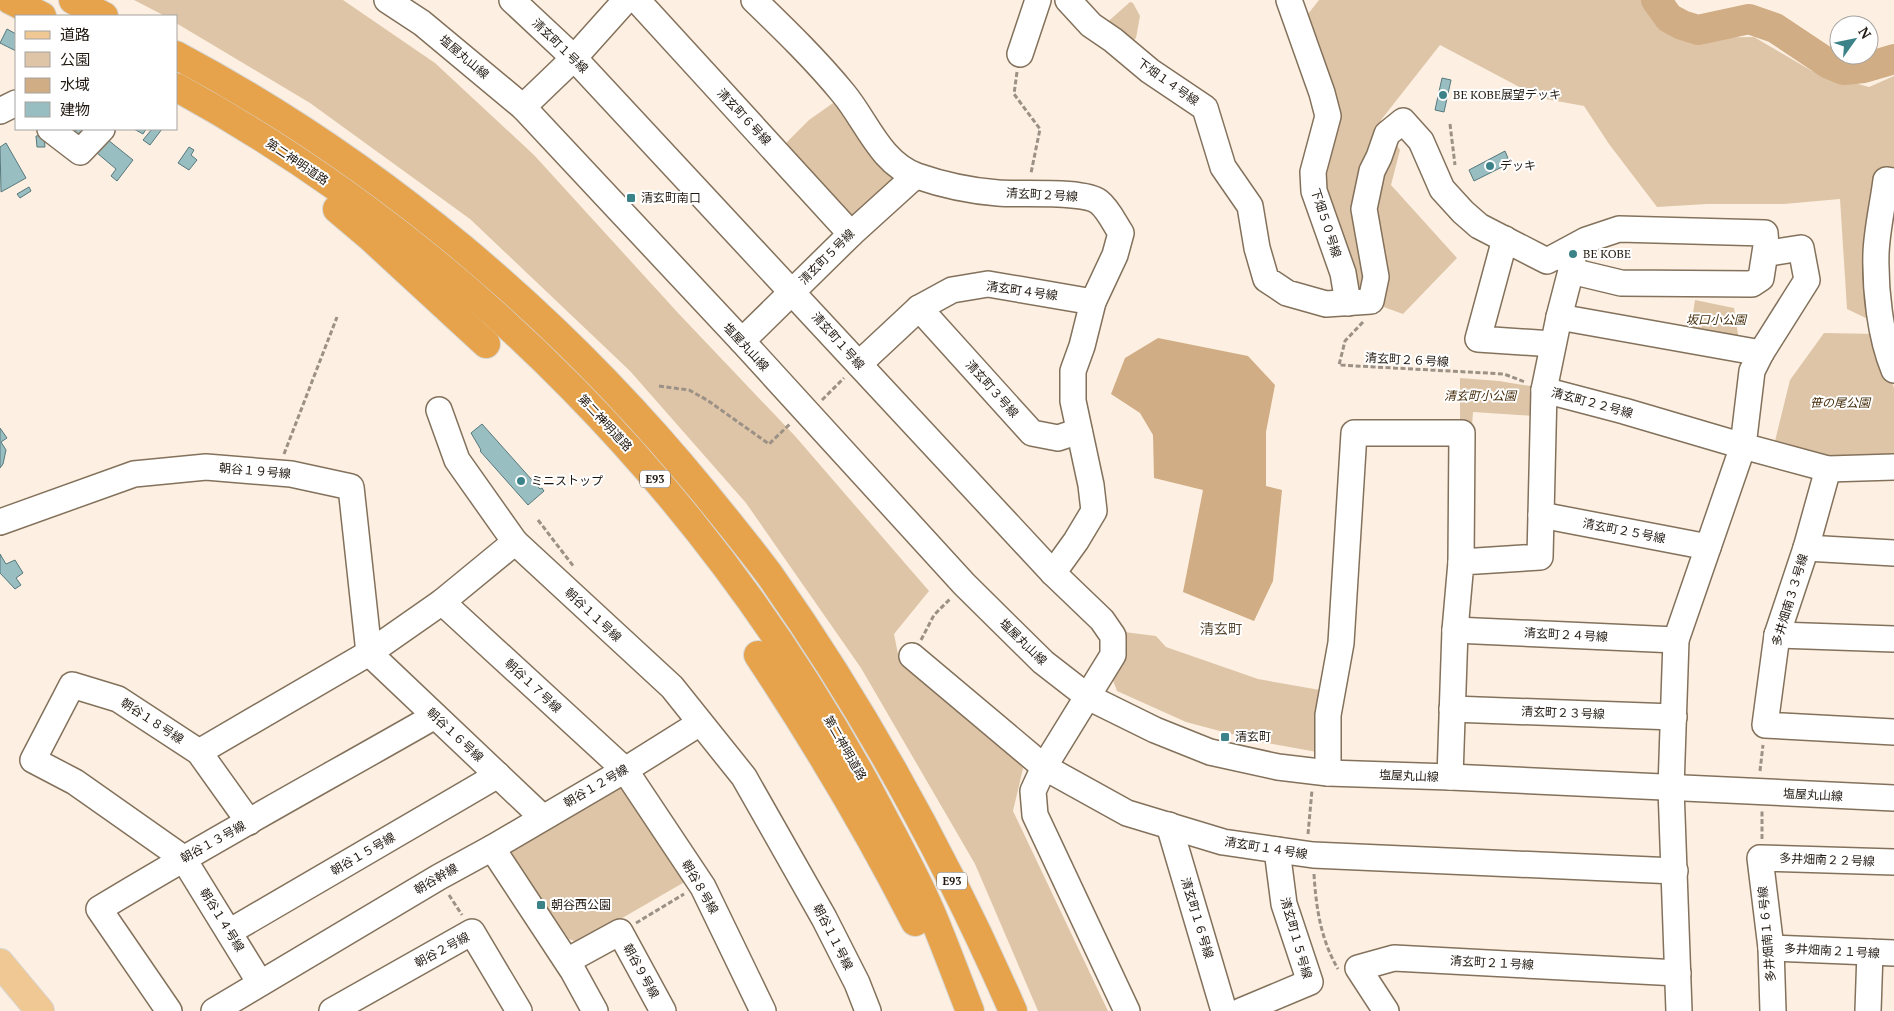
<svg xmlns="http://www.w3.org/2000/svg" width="1894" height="1011" font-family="'PT Serif','Noto Sans JP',serif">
	<rect width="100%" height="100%" fill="#fdf0e2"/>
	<g fill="#dec5a7">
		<path d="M134,0H343L435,63L534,155L679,314L795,436L929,591L894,634L900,664L1024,764L1013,811L1108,1011H1038L975,864L861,668L746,503L630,371L470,219L310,103L176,23V16H165Z"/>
		<path d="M1319,0H1644L1678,38L1754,37L1812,71L1869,87L1894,76V175L1872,321L1847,309L1840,199L1784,204H1707L1657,207L1609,144L1584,106L1540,98L1440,45L1381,120L1400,150L1391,185L1457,258L1403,314L1381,306L1352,299L1319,175L1334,119L1304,19Z"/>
		<path d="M1130,2L1133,3L1140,16L1136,38L1125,50L1103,26Z"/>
		<path d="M836,101L894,174L895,183L859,218L847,217L783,146L809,120Z"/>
		<path d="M1695,300L1734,308L1739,341L1703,333V329L1691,327Z"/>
		<path d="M1824,333L1879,334L1884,357L1894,388V460L1810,457L1774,445L1790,380Z"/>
		<path d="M1460,378L1499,381L1536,387L1534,416L1473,412L1472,426L1460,425Z"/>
		<path d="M1124,632L1156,636L1166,647L1258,679L1320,690L1317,752L1261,742L1186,722L1117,691L1112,678Z"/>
		<path d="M615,786L625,788L688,880L579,943L569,939L510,853L514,843Z"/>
	</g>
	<path fill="#d0ad84" d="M1158,338L1248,356L1275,385L1266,432V486L1282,490L1273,581L1254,621L1183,592L1203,490L1154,478L1153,435L1140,413L1111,394L1125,358Z"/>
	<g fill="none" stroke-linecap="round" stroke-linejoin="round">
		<path stroke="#d0ad84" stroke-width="30" d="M1656,0L1669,18L1682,25L1698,30L1749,19L1775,28L1829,64L1844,70L1864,68L1894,59"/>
	</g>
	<g fill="#99bec1" stroke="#56787c">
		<path d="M7,29L16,34V51L0,43Z"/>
		<path d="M1442,78L1451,80L1444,112L1435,110Z"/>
		<path d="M78,129H90L75,139L71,133Z"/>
		<path d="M134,129H146L143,134Z"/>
		<path d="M152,129H162L150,145L143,140Z"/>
		<path d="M44,135L45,147H37L36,136Z"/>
		<path d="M108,140L133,160L117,181L111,176L116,169L97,153Z"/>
		<path d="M6,143L26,178L1,192L0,147Z"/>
		<path d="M189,147L194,150L191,155L197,160L189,170L178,163Z"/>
		<path d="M1505,151L1510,163L1474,181L1469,170Z"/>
		<path d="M29,187L31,191L20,198L17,194Z"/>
		<path d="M482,424L540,489L542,488L544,491L528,505L480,451L481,450L471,433Z"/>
		<path d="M0,428L7,438L1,442L6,450L3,464L0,468Z"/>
		<path d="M0,554L6,564L15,560L23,573L16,578L21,585L15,589L0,573Z"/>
	</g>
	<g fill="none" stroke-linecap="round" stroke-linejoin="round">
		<g stroke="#83715b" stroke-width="28">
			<g id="minor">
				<path d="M387,0L422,23L523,107L742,341L964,584L1043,662L1088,697L1155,730L1210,752L1278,767L1328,773L1450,777L1894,798"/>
				<path d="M512,0L574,58L1053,573L1102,620L1113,636V655L1044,767L1033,791L1035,815L1127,1011"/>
				<path d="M637,0L851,234"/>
				<path d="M754,0C785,30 816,60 843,93C866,120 880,163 917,176C943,185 971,191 998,193C1021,195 1083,190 1099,202C1108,209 1115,224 1121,233L1115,255L1093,302L1082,346L1073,371V401L1091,485L1094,511L1076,541L1053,573"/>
				<path d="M1068,0L1091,25L1113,40L1150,71L1205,108L1223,167L1250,206L1257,248L1266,279L1287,293L1326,304L1371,301L1376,277L1364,209L1372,171L1379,157L1387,134L1403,121L1421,141L1442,189L1463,212L1479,226L1547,261L1586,240L1619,229L1765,233L1766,246L1761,278L1752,284L1621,283L1571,271"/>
				<path d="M1289,0L1322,93L1328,116L1313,172L1314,191L1343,273L1348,303"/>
				<path d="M1020,54L1038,0"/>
				<path d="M523,107L574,58L626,0"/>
				<path d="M0,111L16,103"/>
				<path d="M50,129L80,152L102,129"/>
				<path d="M1894,181L1886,180C1883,204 1877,229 1876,253C1875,289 1880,336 1894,370"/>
				<path d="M1505,239L1478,339L1553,344"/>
				<path d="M919,308L1032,433L1058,438L1079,431"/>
				<path d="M1559,317L1573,263L1564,259"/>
				<path d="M742,341L851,234L915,176"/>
				<path d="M1761,353L1807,280L1801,248L1776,252"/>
				<path d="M859,364L919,308L952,290L988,284L1093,302"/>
				<path d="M1544,390L1559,317L1761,353L1752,371L1743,446L1828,469L1894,467"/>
				<path d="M439,410L457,460L515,542"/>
				<path d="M1828,469L1806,548L1777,635L1765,725L1894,732"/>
				<path d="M1541,515L1708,547"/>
				<path d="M0,522L134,474L206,467L291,474L351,487L369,653L542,817"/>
				<path d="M1806,548L1894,553"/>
				<path d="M442,602L625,770L703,887L763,1011"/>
				<path d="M1455,630L1676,640"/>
				<path d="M1777,635L1894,639"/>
				<path d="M912,656L1044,767L1127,813L1223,842L1313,855L1675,871"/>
				<path d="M1452,709L1674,717"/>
				<path d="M199,752L369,653L442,602L515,542L672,687L744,777L824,918L857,983L868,1011"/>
				<path d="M1328,773V715L1341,643L1354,433H1462L1461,562"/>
				<path d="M1450,777L1455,630L1461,562L1540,557L1544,390L1624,411L1743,446L1676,640L1671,788L1679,1011"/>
				<path d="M249,822L199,752L118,699L72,685L33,760L75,782L183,858L260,983"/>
				<path d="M1169,825L1224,1011"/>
				<path d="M492,848L625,770L700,723"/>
				<path d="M229,932L498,775"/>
				<path d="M1771,948L1894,953"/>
				<path d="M567,961L620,932L663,1011"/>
				<path d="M169,1011L99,909C209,842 323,780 435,716"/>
				<path d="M214,1011L439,877L492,848L573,971L595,1011"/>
				<path d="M332,1011L472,932L519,1011"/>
				<path d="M1241,1011L1310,982L1284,904L1277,850"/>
				<path d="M1386,1011L1358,968L1394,958L1678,973"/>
				<path d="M1773,1011L1771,948L1760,858L1894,862"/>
				<path d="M1868,1011L1870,952"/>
			</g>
		</g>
		<g stroke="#d7d6d4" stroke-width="30">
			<path id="major" d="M0,963L40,1011"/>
		</g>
		<g stroke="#d7d6d4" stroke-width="30">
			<g id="highway">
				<path d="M10,0L42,16"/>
				<path d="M73,0L104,16"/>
				<path d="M176,55C379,163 559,315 704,492C726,519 748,546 769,574C865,710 946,858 1013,1011"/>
				<path d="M176,87C469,248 710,496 869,790C890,830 913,870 931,912C945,945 957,978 970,1011"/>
				<path d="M337,209L370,237L486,344"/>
				<path d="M758,655C815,741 868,830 915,922"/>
			</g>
		</g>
		<g stroke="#9c9186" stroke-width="3" stroke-dasharray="5 2.5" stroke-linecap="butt">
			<path d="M1017,72L1014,94L1040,129L1031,173"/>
			<path d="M1450,124L1455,165"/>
			<path d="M1363,322L1345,341L1339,365L1504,374L1525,382"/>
			<path d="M659,386L689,390L707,400L769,444L791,423"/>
			<path d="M822,400L844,378"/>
			<path d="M284,454L337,317"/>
			<path d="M538,520L574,567"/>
			<path d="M921,640L934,615L950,599"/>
			<path d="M1760,771L1763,745"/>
			<path d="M1308,834L1312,790"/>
			<path d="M1762,839V811"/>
			<path d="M1314,874C1316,908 1321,940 1338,969"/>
			<path d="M449,895L462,915"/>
			<path d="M636,923L684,894"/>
		</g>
		<use href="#minor" stroke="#fff" stroke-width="25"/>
		<use href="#major" stroke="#f0c893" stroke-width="28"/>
		<use href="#highway" stroke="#e6a34b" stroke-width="28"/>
	</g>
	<g fill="#3b8389" stroke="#fff" stroke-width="2">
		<circle cx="1443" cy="95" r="5"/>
		<circle cx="1490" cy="166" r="5"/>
		<rect x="626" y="193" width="10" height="10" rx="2.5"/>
		<circle cx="1573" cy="254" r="5"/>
		<circle cx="521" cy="481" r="5"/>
		<rect x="1220" y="732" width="10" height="10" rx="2.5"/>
		<rect x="536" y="900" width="10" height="10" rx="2.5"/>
	</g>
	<g text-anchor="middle" stroke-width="4" stroke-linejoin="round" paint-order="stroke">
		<g fill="#fff" stroke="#645e58" stroke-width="1">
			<rect x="640" y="470.5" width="30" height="17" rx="4"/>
			<rect x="937" y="872.5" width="30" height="17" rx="4"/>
		</g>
		<g font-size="11" font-weight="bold" fill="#211911">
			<text x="655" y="483">E93</text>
			<text x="952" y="885">E93</text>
		</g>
		<g font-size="12" fill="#211911" stroke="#fff">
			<text transform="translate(560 46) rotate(44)" y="4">清玄町１号線</text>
			<text transform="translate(464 57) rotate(40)" y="4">塩屋丸山線</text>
			<text transform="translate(1168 82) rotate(35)" y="4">下畑１４号線</text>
			<text transform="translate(744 117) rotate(47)" y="4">清玄町６号線</text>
			<text transform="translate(297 162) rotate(34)" y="4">第二神明道路</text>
			<text transform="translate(1042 195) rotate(3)" y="4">清玄町２号線</text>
			<text transform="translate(1326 223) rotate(72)" y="4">下畑５０号線</text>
			<text transform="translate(827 257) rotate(-45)" y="4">清玄町５号線</text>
			<text transform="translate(1022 291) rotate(8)" y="4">清玄町４号線</text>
			<text transform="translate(838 341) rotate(48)" y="4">清玄町１号線</text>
			<text transform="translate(746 347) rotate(47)" y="4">塩屋丸山線</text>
			<text transform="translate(1407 360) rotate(3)" y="4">清玄町２６号線</text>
			<text transform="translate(992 389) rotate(48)" y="4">清玄町３号線</text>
			<text transform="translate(1592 403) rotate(15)" y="4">清玄町２２号線</text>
			<text transform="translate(605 423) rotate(47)" y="4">第二神明道路</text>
			<text transform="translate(255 471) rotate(5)" y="4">朝谷１９号線</text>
			<text transform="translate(1624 531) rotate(11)" y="4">清玄町２５号線</text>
			<text transform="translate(1790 600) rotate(-73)" y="4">多井畑南３３号線</text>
			<text transform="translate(593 615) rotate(43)" y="4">朝谷１１号線</text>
			<text transform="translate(1566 635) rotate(3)" y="4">清玄町２４号線</text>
			<text transform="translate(1023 642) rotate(44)" y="4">塩屋丸山線</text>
			<text transform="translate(533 686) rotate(43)" y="4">朝谷１７号線</text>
			<text transform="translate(1563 713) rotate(2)" y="4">清玄町２３号線</text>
			<text transform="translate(152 721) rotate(33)" y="4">朝谷１８号線</text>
			<text transform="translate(455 735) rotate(43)" y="4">朝谷１６号線</text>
			<text transform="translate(845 748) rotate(60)" y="4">第二神明道路</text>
			<text transform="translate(1409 776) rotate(2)" y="4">塩屋丸山線</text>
			<text transform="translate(596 786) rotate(-30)" y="4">朝谷１２号線</text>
			<text transform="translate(1813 795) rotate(3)" y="4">塩屋丸山線</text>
			<text transform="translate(213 842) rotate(-29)" y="4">朝谷１３号線</text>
			<text transform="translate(1266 848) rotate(9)" y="4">清玄町１４号線</text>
			<text transform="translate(363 854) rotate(-30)" y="4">朝谷１５号線</text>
			<text transform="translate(1827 860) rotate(2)" y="4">多井畑南２２号線</text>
			<text transform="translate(436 879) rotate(-30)" y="4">朝谷幹線</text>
			<text transform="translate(700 887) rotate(60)" y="4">朝谷８号線</text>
			<text transform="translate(1197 918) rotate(73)" y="4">清玄町１６号線</text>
			<text transform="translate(222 920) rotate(58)" y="4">朝谷１４号線</text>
			<text transform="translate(1767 934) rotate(-95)" y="4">多井畑南１６号線</text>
			<text transform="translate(833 937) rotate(63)" y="4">朝谷１１号線</text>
			<text transform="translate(1296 938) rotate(74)" y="4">清玄町１５号線</text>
			<text transform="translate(442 950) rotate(-28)" y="4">朝谷２号線</text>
			<text transform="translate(1832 951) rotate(3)" y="4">多井畑南２１号線</text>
			<text transform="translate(1492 963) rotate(3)" y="4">清玄町２１号線</text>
			<text transform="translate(641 971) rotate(61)" y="4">朝谷９号線</text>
		</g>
		<g font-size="12" fill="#211911" stroke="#fff" text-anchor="start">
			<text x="1453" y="99">BE KOBE展望デッキ</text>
			<text x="1500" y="170">デッキ</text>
			<text x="641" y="202">清玄町南口</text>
			<text x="1583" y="258">BE KOBE</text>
			<text x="531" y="485">ミニストップ</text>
			<text x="1235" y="741">清玄町</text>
			<text x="551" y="909">朝谷西公園</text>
		</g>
		<g font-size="12" font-style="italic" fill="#442b09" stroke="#fff">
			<text x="1716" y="324">坂口小公園</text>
			<text x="1480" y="400">清玄町小公園</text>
			<text x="1840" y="407">笹の尾公園</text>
		</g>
		<g font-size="14" fill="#564530" stroke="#fff">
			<text x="1221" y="634">清玄町</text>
		</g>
	</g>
	<rect x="15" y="15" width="162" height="115" fill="#ffffff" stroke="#a6a3a0"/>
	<rect x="25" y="31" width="25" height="8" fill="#f0c893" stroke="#a6a3a0"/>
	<text x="60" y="40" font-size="15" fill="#211911">道路</text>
	<rect x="25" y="52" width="25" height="15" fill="#dec5a7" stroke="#a6a3a0"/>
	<text x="60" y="65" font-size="15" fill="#211911">公園</text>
	<rect x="25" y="78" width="25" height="15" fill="#d0ad84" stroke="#a6a3a0"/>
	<text x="60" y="90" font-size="15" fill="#211911">水域</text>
	<rect x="25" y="102" width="25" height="15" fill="#99bec1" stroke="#a6a3a0"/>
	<text x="60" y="115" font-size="15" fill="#211911">建物</text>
	<g transform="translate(1854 40) rotate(57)"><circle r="24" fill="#ffffff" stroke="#a6a3a0"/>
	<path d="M0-4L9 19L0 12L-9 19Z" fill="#3b8389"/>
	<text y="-8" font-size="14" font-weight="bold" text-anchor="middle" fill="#211911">N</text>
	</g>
</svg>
